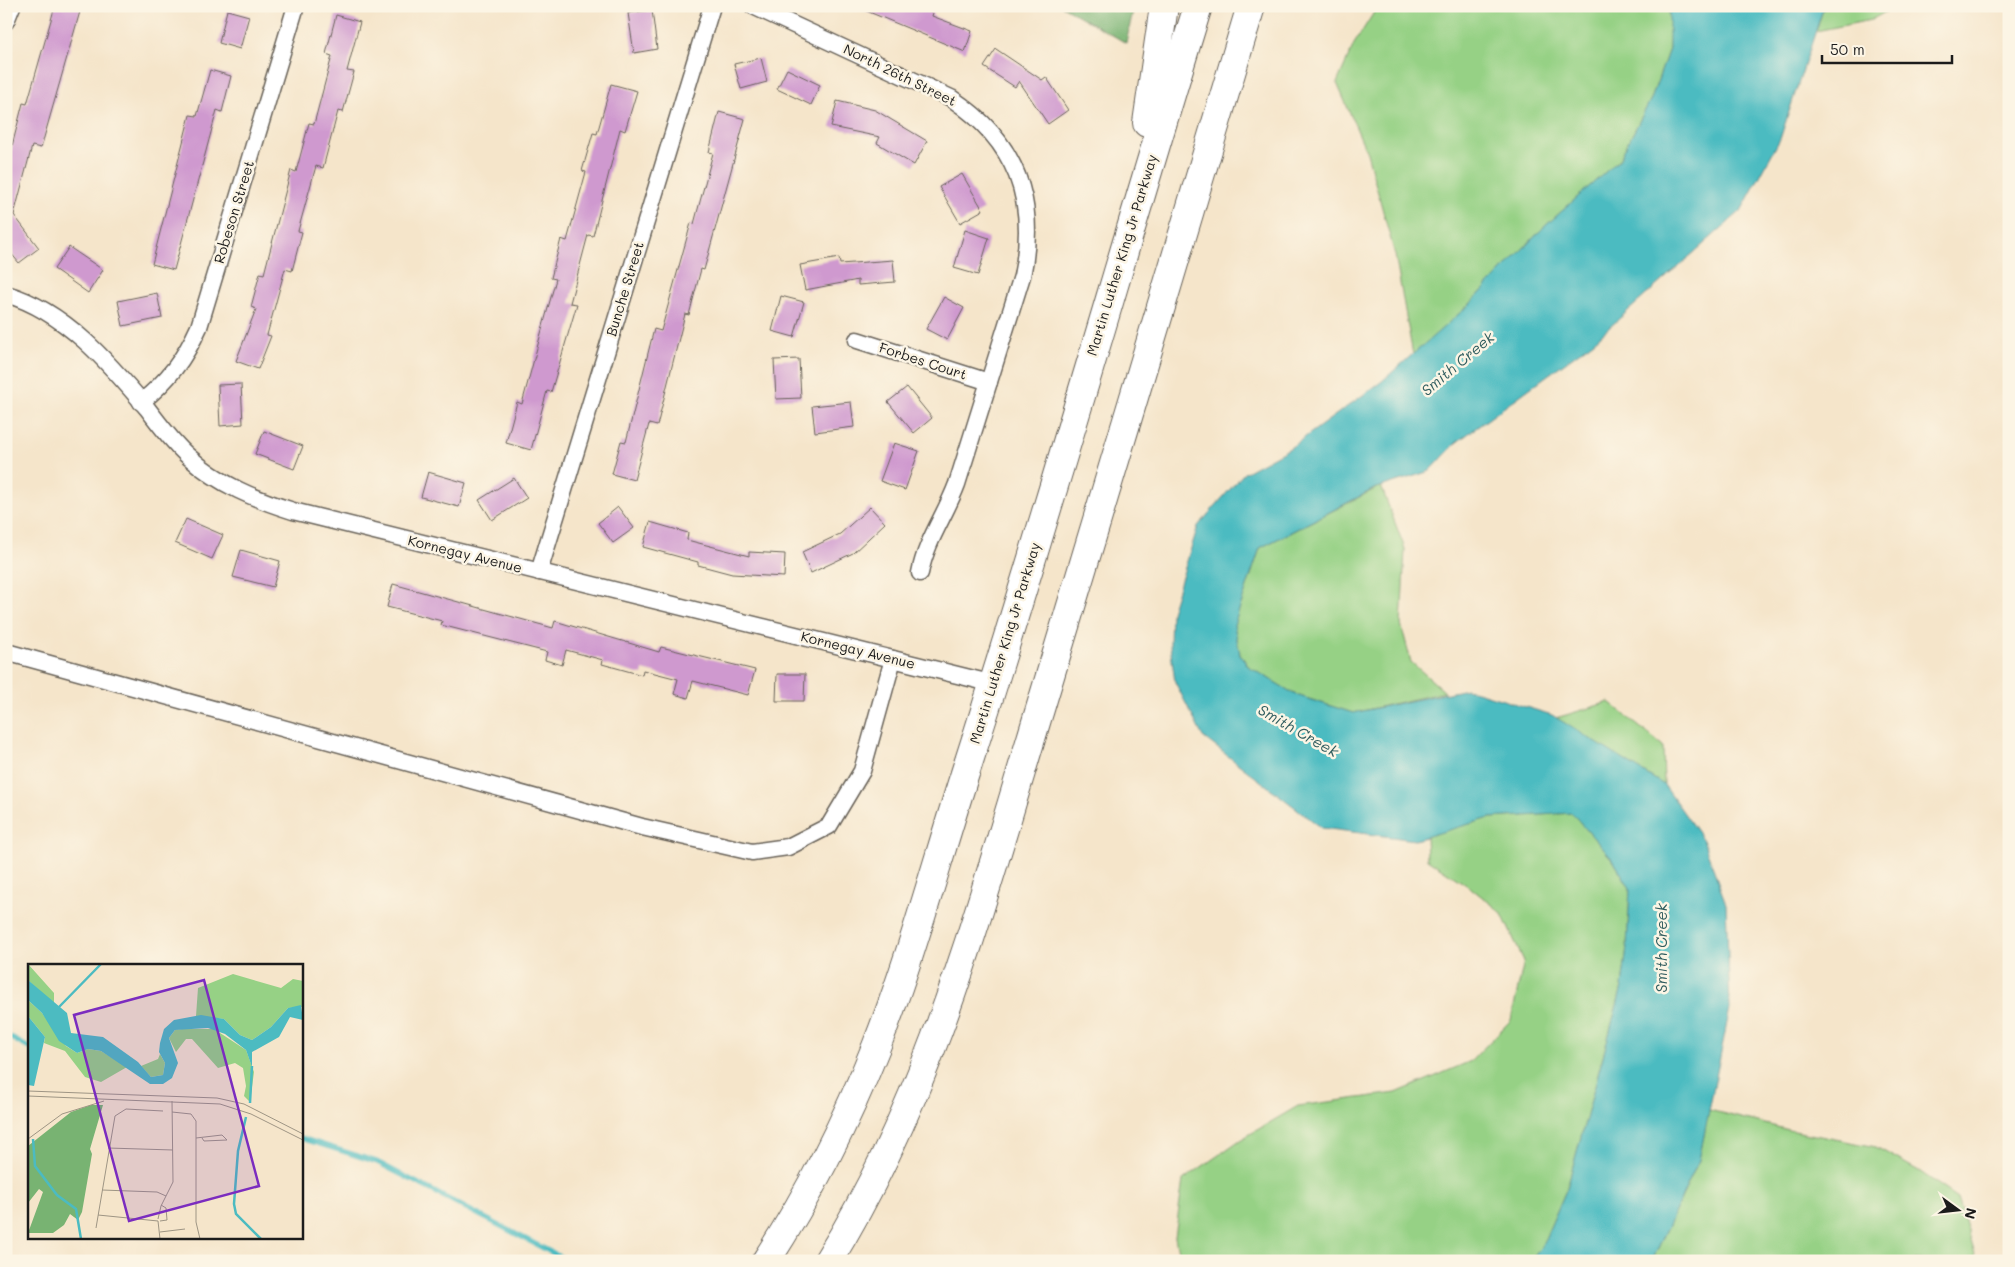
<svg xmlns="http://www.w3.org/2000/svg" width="2015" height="1267" font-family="Mali,sans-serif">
	<rect width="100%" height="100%" fill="#fcf5e5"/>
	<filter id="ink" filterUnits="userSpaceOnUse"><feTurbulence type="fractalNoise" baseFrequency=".02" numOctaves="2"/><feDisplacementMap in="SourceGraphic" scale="10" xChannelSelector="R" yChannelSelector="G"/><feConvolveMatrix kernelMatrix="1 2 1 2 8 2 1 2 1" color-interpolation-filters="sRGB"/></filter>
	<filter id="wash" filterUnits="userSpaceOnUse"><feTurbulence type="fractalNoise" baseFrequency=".0096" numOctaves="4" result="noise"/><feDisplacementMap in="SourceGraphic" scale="20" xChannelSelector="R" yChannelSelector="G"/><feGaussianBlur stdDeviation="1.12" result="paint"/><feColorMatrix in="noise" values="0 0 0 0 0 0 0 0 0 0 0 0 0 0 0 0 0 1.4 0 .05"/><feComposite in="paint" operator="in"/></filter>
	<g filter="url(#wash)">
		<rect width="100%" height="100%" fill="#f5e5ca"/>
		<g fill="#96d185" stroke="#597650">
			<path d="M1378,6H1669L1671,12L1669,49L1652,97L1619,160L1543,228L1469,305L1413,355L1395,255L1367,153L1337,83L1354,44Z"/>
			<path d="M1824,6H1896L1871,20L1816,31Z"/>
			<path d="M1381,486L1405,549L1401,624L1411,662L1445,692L1353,713L1296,695L1248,666L1240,654L1234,625L1260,548Z"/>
			<path d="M1609,702L1663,746L1664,785L1556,718Z"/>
			<path d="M1572,813L1613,860L1630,888L1627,947L1622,987L1567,1188L1542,1246L1531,1261H1180L1175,1237L1183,1180L1240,1140L1298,1106L1396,1093L1471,1061L1511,1020L1524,961L1501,912L1471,888L1427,859L1426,836L1490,818Z"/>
			<path d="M1709,1110L1789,1130L1876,1147L1919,1171L1958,1198L1977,1261H1652L1699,1160Z"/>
		</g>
		<path fill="#78b372" stroke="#4a6847" d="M1062,6H1134L1126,43Z"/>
		<path fill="#4cbbc1" stroke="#346c6e" d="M1669,6H1824L1780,139L1741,211L1594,341L1457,442L1430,471L1374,489L1260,548L1234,625L1240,654L1248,666L1296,695L1353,713L1467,689L1552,715L1664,785L1703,840L1726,904L1730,1008L1699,1160L1652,1261H1531L1542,1246L1567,1188L1622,987L1627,947L1630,888L1613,860L1572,813L1490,818L1415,840L1322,828L1203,737L1175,682L1170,645L1171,612L1198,526L1244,473L1290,448L1381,382L1469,305L1543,228L1619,160L1652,97L1669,49Z"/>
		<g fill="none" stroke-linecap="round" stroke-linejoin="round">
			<g stroke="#4cbbc1" stroke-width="5">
				<path d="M6,1035L29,1048"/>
				<path d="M301,1138L377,1162L568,1261"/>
			</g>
		</g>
		<g id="blocks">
			<g fill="#cf99cf">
				<path d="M55,6L81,8L41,148L32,146L14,215L39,248L19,263L6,247V149L11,150L23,103L27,104Z"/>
				<path d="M915,6L933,13L932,16L972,31L965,52L857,7Z"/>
				<path d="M227,10L249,16L240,49L219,43Z"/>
				<path d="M652,10L657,49L634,53L628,13Z"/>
				<path d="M336,15L360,22L347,71L354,72L343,112L338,111L323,168L316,166L298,231L302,232L292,271L285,269L267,335L271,336L258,369L236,361L256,309L251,307L260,273L264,274L291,170L296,172L309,123L314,124L332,56L326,54Z"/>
				<path d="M996,49L1042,80L1046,77L1068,110L1048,124L1019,81L1015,87L984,67Z"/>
				<path d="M761,58L767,82L741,89L734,64Z"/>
				<path d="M787,69L820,85L811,105L777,89Z"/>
				<path d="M210,70L231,76L222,112L217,110L174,270L152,264L190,115L197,116Z"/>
				<path d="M611,84L637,91L625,131L620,129L593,236L588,235L570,303L577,304L551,392L547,391L531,450L506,443L517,402L522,404L537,348L556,279L551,278L561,239L567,241L586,172L582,171L593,133L597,134Z"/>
				<path d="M837,101L875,110L927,141L914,165L877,143L880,137L831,127Z"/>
				<path d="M719,112L745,119L704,270L701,269L689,315L685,314L657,426L649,424L634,480L612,474L621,441L626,442L654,329L661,331L691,223L694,224L713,153L709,152Z"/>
				<path d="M962,174L983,210L960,223L939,187Z"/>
				<path d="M965,230L989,238L978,275L954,268Z"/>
				<path d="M69,247L103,270L88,293L54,269Z"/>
				<path d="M839,258L840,264L893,260L895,282L858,285V280L805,290L800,265Z"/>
				<path d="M157,293L162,318L123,326L118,301Z"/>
				<path d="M781,296L804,302L794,337L772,331Z"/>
				<path d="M944,297L964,308L947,340L926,329Z"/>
				<path d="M799,359L801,398L776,399L774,360Z"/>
				<path d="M241,384L243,424L220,426L218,385Z"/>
				<path d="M907,387L932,418L914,433L888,402Z"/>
				<path d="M851,402L854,427L815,432L812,406Z"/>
				<path d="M264,431L303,446L294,469L255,454Z"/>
				<path d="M894,443L919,451L905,490L880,481Z"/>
				<path d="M428,472L466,483L459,507L421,497Z"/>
				<path d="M514,478L527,498L492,520L479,500Z"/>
				<path d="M618,507L634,528L613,543L598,523Z"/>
				<path d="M870,507L885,523L853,553L811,573L802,552L840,534Z"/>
				<path d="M186,519L223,535L212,559L175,543Z"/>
				<path d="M650,522L688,533L687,540L749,556V552L785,554L784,577L732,574L698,565V562L643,547Z"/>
				<path d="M241,550L280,561L273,587L233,577Z"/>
				<path d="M393,584L553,628L555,621L659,652L661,647L755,670L748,695L693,681L688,698L674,694L678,679L643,670L642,675L602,664L603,660L566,650L562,665L545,660L547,652L441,625L442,621L387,607Z"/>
				<path d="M777,674H805L804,701H776Z"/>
			</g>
		</g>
	</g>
	<g filter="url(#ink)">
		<use href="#blocks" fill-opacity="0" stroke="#686259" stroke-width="1"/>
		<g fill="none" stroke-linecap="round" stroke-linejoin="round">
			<g stroke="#686259" stroke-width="19">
				<g id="street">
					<path d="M753,6L951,98C1016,141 1038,200 1022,276L957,484C946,514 926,541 920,573"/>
					<path d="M6,21L12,6"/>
					<path d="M6,294C65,311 109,363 147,408C160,425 173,443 189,457C220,485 255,499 293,511L994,684"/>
					<path d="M857,340L989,382"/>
					<path d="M141,402C168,381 185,358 199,327L296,6"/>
					<path d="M539,572L712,6"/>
					<path d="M6,652L642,827L752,852L788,847L829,826L862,771L893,659"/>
				</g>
			</g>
			<g stroke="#686259" stroke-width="30">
				<g id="highway">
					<path d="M1147,123L1164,6"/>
					<path d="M766,1261C810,1193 846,1122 876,1047C913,954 938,856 969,761C1049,511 1121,257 1198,6"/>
					<path d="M828,1261C934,1090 982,899 1040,709C1111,475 1181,240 1251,6"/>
				</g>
			</g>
			<use href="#street" stroke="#fff" stroke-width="16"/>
			<use href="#highway" stroke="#fff" stroke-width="28"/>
		</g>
	</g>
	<g text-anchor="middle" stroke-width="5" stroke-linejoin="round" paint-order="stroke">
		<g font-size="14" fill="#1c1c1c" stroke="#fcf5e5">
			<text transform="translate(900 75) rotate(26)" y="5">North 26th Street</text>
			<text transform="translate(234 212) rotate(-73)" y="5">Robeson Street</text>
			<text transform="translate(1122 255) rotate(-73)" y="5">Martin Luther King Jr Parkway</text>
			<text transform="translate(625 289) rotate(-73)" y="5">Bunche Street</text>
			<text transform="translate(923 361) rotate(18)" y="5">Forbes Court</text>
			<text transform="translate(465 554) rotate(14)" y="5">Kornegay Avenue</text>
			<text transform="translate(1005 643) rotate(-73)" y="5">Martin Luther King Jr Parkway</text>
			<text transform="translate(858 650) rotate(14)" y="5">Kornegay Avenue</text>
		</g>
		<g font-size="15" font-style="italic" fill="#2f5c5e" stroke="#fcf5e5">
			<text transform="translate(1458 364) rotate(-40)" y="5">Smith Creek</text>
			<text transform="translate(1298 731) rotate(30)" y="5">Smith Creek</text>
			<text transform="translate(1662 948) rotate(-90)" y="5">Smith Creek</text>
		</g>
	</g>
	<g transform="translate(28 964)">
		<rect width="275" height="275" fill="#f5e5ca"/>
		<path d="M0,0L26,29V40L0,16ZM205,10L253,24L265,15L275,17V43L260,44L243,63L224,76L212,71L196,55L168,52L170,24ZM0,36L14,49L38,82L49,89L60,85L73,87L99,103L73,118L57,113L37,87L16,79L17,73L0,52ZM154,65H186L218,86L226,108L222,138L216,132L218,122L215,104L207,99L190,104L164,75H158L148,88L141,74L147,66ZM132,90L137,99L135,111L123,113L113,102L130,95Z" fill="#96d185"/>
		<path d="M63,141H75L62,185L64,190L54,248L50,256L42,250L36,261L25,269H0L15,228L11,225L0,239V182L43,148Z" fill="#78b372"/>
		<path d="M0,16L39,49L43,69L75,73L110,98L123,113L135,111L137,99L131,88L132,79L136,65L146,56L173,51L196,55L212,71L224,76L243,63L260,44L273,41L275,56L262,53L251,73L224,88V103L218,86L197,70L180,64L147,66L141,74L150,99L144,114L135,120H122L73,87L60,85L49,89L31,77L14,49L0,36ZM0,52L17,73L6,122L0,121Z" fill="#4cbbc1"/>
		<path fill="none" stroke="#4cbbc1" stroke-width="2.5" d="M31,43L73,0M222,139L224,102M218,153L210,187L206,240L208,250L233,275M5,175L7,202L29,231L48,245L53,275"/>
		<path fill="none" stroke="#9e9584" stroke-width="1" d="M0,127L189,134L216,140L275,170M0,132L192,140L223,150L275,176M144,148L163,150L168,157V258L172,275M168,174L194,171L199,176L176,177L174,174M0,175L34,150L76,137M80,184L145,186M74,226L129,228L138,232M70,251L130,257M130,255L133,242L145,218L144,137M130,257L132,275M132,257L139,256L138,244L133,241M68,264L87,152L98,145L135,147M132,268L157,265"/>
		<path fill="#7b2cbf" fill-opacity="0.15" stroke="#7b2cbf" stroke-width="2.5" d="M176,16L231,222L101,257L46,51Z"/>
		<rect width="275" height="275" fill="none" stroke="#1c1c1c" stroke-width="2.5"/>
	</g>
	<rect width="2015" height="1267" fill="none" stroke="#fcf5e5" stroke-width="25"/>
	<g transform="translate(1958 1210) rotate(105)" stroke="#fcf5e5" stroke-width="4" paint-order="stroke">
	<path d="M0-4L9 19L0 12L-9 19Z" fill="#1c1c1c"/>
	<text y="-8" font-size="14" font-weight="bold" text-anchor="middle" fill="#1c1c1c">N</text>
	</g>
	<path d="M1822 55v8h130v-8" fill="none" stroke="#1c1c1c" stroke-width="2.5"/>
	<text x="1830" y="55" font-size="15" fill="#1c1c1c" stroke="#fcf5e5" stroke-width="4" paint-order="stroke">50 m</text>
</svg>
